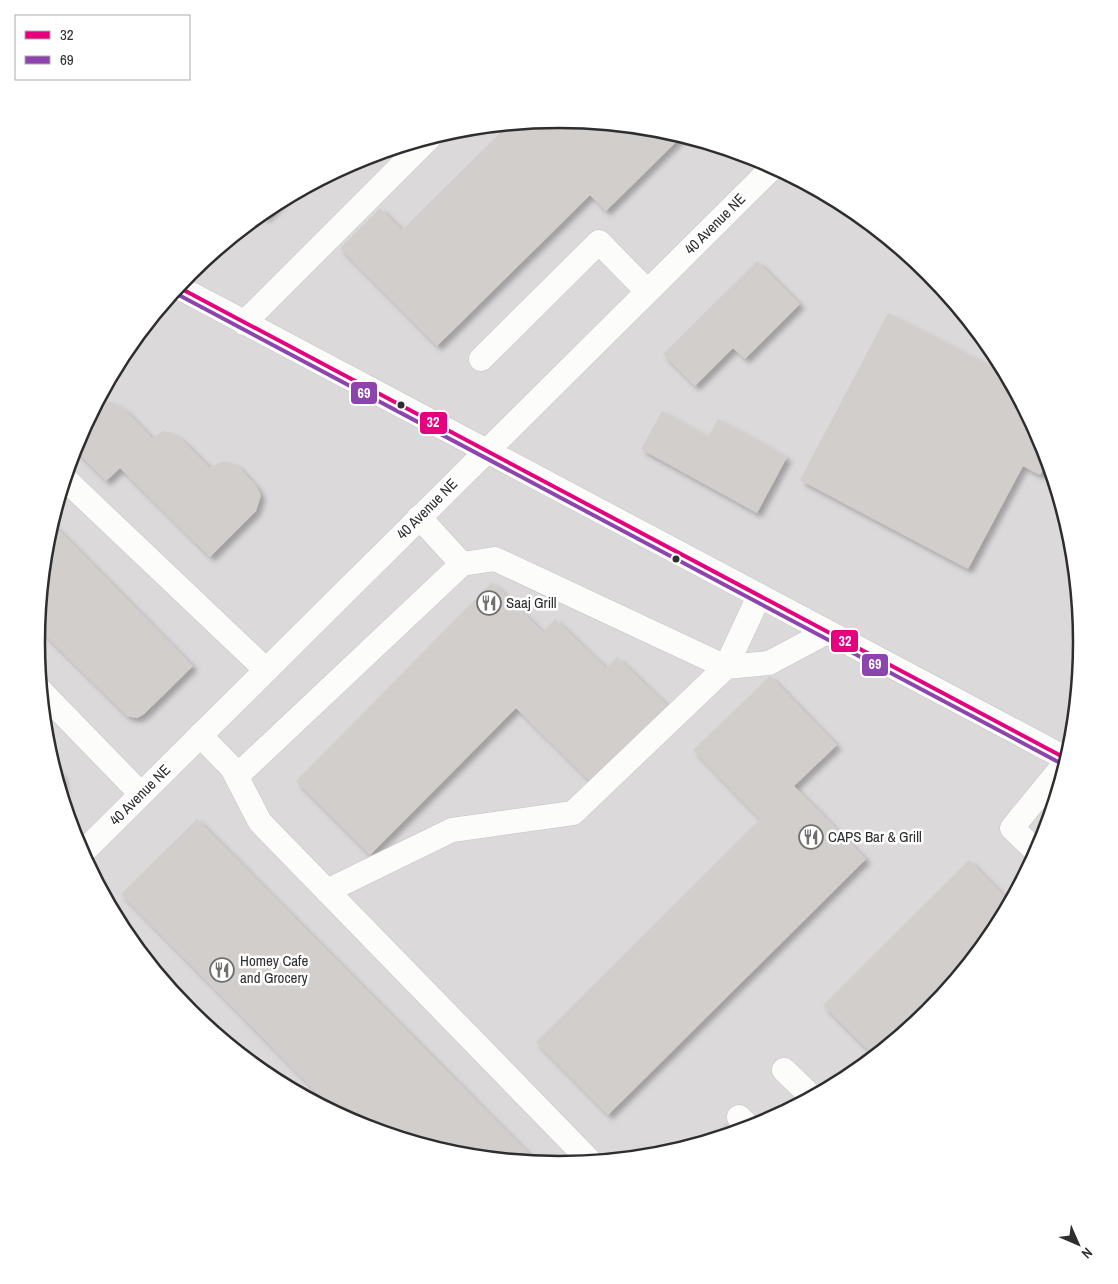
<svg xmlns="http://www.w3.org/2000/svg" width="1118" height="1284" font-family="'Archivo Narrow',sans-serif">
	<defs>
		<filter id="shadow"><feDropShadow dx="4.5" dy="4.5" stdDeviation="2.5" flood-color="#0004"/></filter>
	</defs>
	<rect width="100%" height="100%" fill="#ece8e4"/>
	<circle fill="#dcd9db" cx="559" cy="642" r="521"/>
	<g fill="#d1cecb" filter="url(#shadow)">
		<path d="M559,119L661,129L682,136L606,211L590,195L437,346L340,248L380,208L402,230L509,124Z"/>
		<path d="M283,200L265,218L260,214L269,207Z"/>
		<path d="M757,261L800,304L745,359L733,348L695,386L663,354Z"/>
		<path d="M888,313L1006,374L1042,442L1048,461L1040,475L1023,466L968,569L800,480Z"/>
		<path d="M105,401L114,403L126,411L152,438L163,431L172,433L180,438L210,468L221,462H229L238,466L256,486L261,495L256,511L210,557L120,468L106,481L74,449L97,403Z"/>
		<path d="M662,411L708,437L718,419L787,457L757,513L641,449Z"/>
		<path d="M52,523L193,666L144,714L137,718L127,716L119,708L38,628L46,540Z"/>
		<path d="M492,582L543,632L555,619L606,668L617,657L669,707L593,784L516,708L370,855L296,781Z"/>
		<path d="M770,676L837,745L794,786L866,859L608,1115L536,1042L760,819L693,750Z"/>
		<path d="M53,765L62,776L63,787L61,792Z"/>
		<path d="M197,819L538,1163L457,1155L359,1125L338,1114L121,894Z"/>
		<path d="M969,860L1010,902L993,933L928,1012L874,1056L823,1005Z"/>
		<path d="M726,1123L735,1132L708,1140Z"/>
	</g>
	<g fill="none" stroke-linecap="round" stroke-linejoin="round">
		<g stroke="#c5c4c5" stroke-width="25">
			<g id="minor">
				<path d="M178,287L1067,759"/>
				<path d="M244,323L429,138"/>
				<path d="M481,359L599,242L647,291"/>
				<path d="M65,479L266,670"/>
				<path d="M462,564L495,559L726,667L759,596"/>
				<path d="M41,691L141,794"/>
				<path d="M200,735L232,768L260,822L591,1162"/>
				<path d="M237,776L462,564L419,517"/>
				<path d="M1037,852L1012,828L1067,761"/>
				<path d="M82,853L773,167"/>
				<path d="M327,891L452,830L573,813L726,667L769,663L827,632"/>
				<path d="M784,1070L812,1097"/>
				<path d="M739,1117L750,1128"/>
			</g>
		</g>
		<use href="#minor" stroke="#fcfcfb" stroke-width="24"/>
		<g stroke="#fff" stroke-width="8">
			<path id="bus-1" d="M178,287L1067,759"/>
		</g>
		<g stroke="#fff" stroke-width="8">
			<path id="bus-2" d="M175,293L1064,765"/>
		</g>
		<use href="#bus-1" stroke="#e5007d" stroke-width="4"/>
		<use href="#bus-2" stroke="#8e44ad" stroke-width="4"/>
	</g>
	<defs>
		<g id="restaurant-ring" transform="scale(1.25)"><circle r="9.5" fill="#fff" stroke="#706f6e" stroke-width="1.5"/><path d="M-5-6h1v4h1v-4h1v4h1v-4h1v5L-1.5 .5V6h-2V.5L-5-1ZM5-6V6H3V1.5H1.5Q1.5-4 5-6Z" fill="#706f6e"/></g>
	</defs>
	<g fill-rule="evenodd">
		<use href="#restaurant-ring" x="489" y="603"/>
		<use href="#restaurant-ring" x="811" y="837"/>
		<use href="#restaurant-ring" x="222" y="970"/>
	</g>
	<g fill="#2e2e2e" stroke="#fff" stroke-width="2">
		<circle cx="401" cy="405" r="4.5"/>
		<circle cx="676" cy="559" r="4.5"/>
	</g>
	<g text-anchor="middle" stroke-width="5" stroke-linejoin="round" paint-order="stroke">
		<g font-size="15" fill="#2e2e2e" stroke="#fff">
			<text transform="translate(715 224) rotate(-45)" y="5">40 Avenue NE</text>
			<text transform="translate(427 509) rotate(-45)" y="5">40 Avenue NE</text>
			<text transform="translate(140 795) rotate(-45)" y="5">40 Avenue NE</text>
		</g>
		<g font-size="15" fill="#2e2e2e" stroke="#fff" text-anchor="start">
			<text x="506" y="608">Saaj Grill</text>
			<text x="828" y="842">CAPS Bar &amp; Grill</text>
			<text x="240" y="966">Homey Cafe<tspan x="240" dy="17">and Grocery</tspan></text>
		</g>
	</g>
	<path d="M0 0H1118V1284H0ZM45 642a514 514 0 1 1 1028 0a514 514 0 1 1-1028 0Z" fill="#fff" fill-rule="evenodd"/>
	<path fill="none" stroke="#2e2e2e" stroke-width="2.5" d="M45 642a514 514 0 1 1 1028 0a514 514 0 1 1-1028 0Z"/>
	<g stroke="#fff" stroke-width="2">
		<rect x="350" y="381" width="28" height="24" rx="5" fill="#8e44ad"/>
		<rect x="419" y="411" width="29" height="24" rx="5" fill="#e5007d"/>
		<rect x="830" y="629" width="29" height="24" rx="5" fill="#e5007d"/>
		<rect x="861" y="653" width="28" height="24" rx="5" fill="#8e44ad"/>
	</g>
	<g font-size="14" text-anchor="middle" font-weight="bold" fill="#fff">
		<text x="364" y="398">69</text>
		<text x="433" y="427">32</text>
		<text x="845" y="646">32</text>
		<text x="875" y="669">69</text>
	</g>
	<rect x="15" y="15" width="175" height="65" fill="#ffffff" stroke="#ababab"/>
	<rect x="25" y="31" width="25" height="8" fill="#e5007d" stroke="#ababab"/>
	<text x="60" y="40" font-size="15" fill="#2e2e2e">32</text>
	<rect x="25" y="56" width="25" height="8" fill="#8e44ad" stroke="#ababab"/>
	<text x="60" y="65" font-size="15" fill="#2e2e2e">69</text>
	<g transform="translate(1078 1244) rotate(135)" stroke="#ffffff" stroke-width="4" paint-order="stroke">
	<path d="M0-4L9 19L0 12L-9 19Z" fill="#2e2e2e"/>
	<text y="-8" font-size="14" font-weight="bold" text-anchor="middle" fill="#2e2e2e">N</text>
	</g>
</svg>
